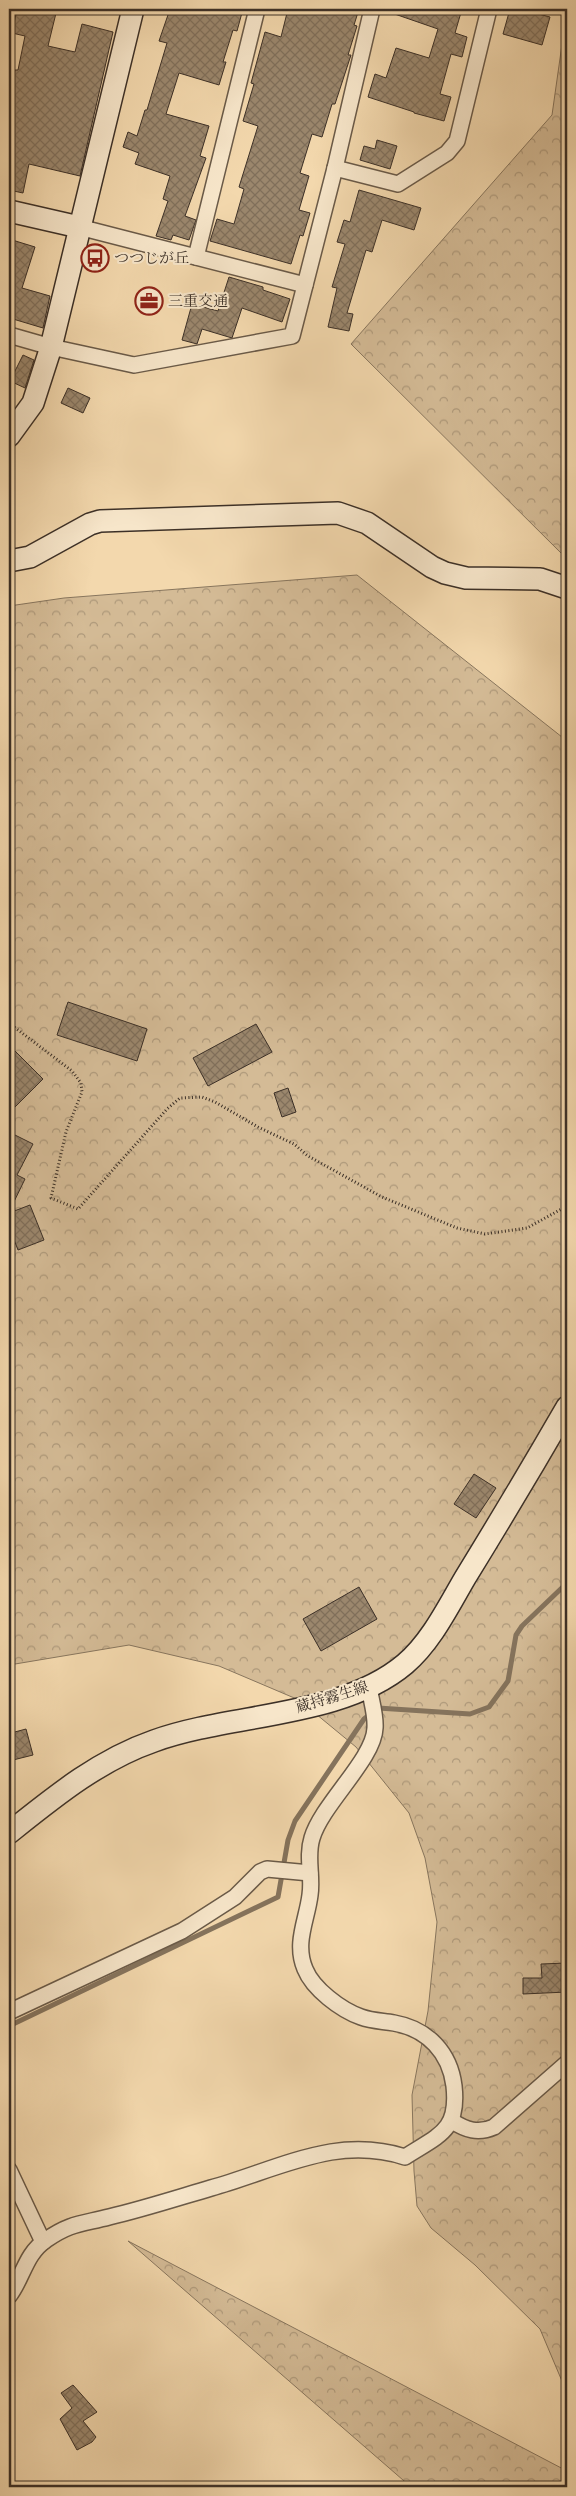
<svg xmlns="http://www.w3.org/2000/svg" width="576" height="2496" font-family="'Old Standard TT','Noto Serif JP',serif">
	<defs>
		<pattern id="forest-crowns" width="20" height="18" patternUnits="userSpaceOnUse" patternTransform="scale(1.25)"><rect width="20" height="18" fill="#d4bb96"/><path d="M2 6a3 3 0 1 1 6 0M12 15a3 3 0 1 1 6 0" fill="none" stroke="#ad987a"/></pattern>
		<pattern id="building-cross-hatch" width="8" height="8" patternUnits="userSpaceOnUse" patternTransform="scale(1.25)"><rect width="8" height="8" fill="#9b876d"/><path d="M0 0l8 8M0 8l8-8" fill="none" stroke="#806f5a"/></pattern>
	</defs>
	<rect width="100%" height="100%" fill="#f3d8ad"/>
	<filter id="stains"><feTurbulence type="fractalNoise" baseFrequency=".004" numOctaves="4"/><feColorMatrix values="0 0 0 0 .2 0 0 0 0 .09 0 0 0 0 .02 0 0 0 .5 -.17"/></filter>
	<radialGradient id="worn" r=".72"><stop offset=".6" stop-color="#630" stop-opacity="0"/><stop offset="1" stop-color="#630" stop-opacity=".3"/></radialGradient>
	<g fill="url(#forest-crowns)" stroke="#88765e">
		<path d="M567,9V559L351,344L552,115Z"/>
		<path d="M357,575L567,741V2393L540,2329L475,2265L431,2228L417,2206L414,2171L412,2095L428,2011L437,1922L425,1858L409,1813L356,1747L299,1700L219,1666L129,1645L9,1665V606L64,598Z"/>
		<path d="M128,2241L567,2471V2487H411Z"/>
	</g>
	<g fill="none" stroke-linecap="round" stroke-linejoin="round">
		<path stroke="#85735c" stroke-width="5" d="M9,2026L278,1897L288,1840L295,1821L364,1719L378,1708L470,1714L489,1707L508,1681L516,1635L522,1626L567,1583"/>
	</g>
	<g fill="url(#building-cross-hatch)" stroke="#3c3027">
		<path d="M17,9H57L48,46L75,52L82,24L113,32L80,176L29,164L23,193L9,190V93L15,70H18L25,36L12,33Z"/>
		<path d="M170,9H243L237,31L233,30L223,62H226L219,85L179,73L166,114L209,126L200,156L206,158L185,216L196,220L189,240L173,235L171,240L156,236L168,201L163,199L170,176L135,164L139,153L123,147L128,132L137,136L145,110H147L167,43L159,41Z"/>
		<path d="M288,9H359L354,25L357,26L348,55H351L335,104H332L322,137L312,134L300,173L309,176L299,210L310,213L303,236L300,235L291,264L210,241L217,219L234,224L244,189L239,187L258,126L243,121L254,84L251,83L265,32L281,37Z"/>
		<path d="M386,9H462L455,33L467,37L462,57L451,54L440,94L451,97L444,121L414,113V112L368,97L375,74L386,78L396,48L429,58L438,29L386,11Z"/>
		<path d="M510,9H520L550,17L542,45L503,34Z"/>
		<path d="M377,140L397,146L390,169L360,160L364,146L375,149Z"/>
		<path d="M359,190L421,208L414,230L382,220L372,252L366,250L347,313L353,314L349,331L328,327L337,288L332,287L345,244L337,242L344,220L350,222Z"/>
		<path d="M9,239L35,247L22,288L50,296L43,328L13,319L9,320Z"/>
		<path d="M229,277L263,287V290L290,299L282,322L242,308L232,338L202,329L197,344L182,340L192,304L218,311Z"/>
		<path d="M23,355L34,360L25,388L10,381Z"/>
		<path d="M68,388L90,398L83,413L61,403Z"/>
		<path d="M68,1002L147,1029L137,1061L57,1035Z"/>
		<path d="M256,1024L272,1052L208,1086L193,1058Z"/>
		<path d="M9,1045L43,1079L9,1113Z"/>
		<path d="M288,1088L296,1112L282,1117L274,1093Z"/>
		<path d="M9,1132L33,1144L17,1175L25,1179L9,1212Z"/>
		<path d="M30,1205L44,1240L18,1250L9,1227V1213Z"/>
		<path d="M474,1474L496,1488L476,1518L454,1504Z"/>
		<path d="M359,1587L377,1619L321,1651L303,1619Z"/>
		<path d="M26,1729L33,1755L9,1761V1746L14,1745L11,1733Z"/>
		<path d="M567,1963V1992L523,1994V1978H542L541,1964Z"/>
		<path d="M73,2385L97,2412L83,2421L96,2437L92,2442L77,2450L60,2419L72,2408L61,2393Z"/>
	</g>
	<g fill="none" stroke-linecap="round" stroke-linejoin="round">
		<g stroke="#6a5a48" stroke-width="18">
			<g id="street">
				<path d="M335,168L398,184L447,153L457,141L489,9"/>
				<path d="M79,227L305,285"/>
				<path d="M196,257L257,9"/>
				<path d="M9,335L51,347L134,365L292,336L335,168L372,9"/>
				<path d="M9,2012L182,1931L235,1897L260,1872L267,1869L310,1873"/>
				<path d="M452,2121C466,2130 478,2134 494,2127L567,2063"/>
				<path d="M9,2170L43,2242"/>
				<path d="M9,2296C23,2278 25,2254 46,2240C70,2223 82,2224 109,2217C143,2209 177,2198 211,2188C251,2177 290,2159 331,2152C357,2148 380,2149 405,2157C439,2135 459,2131 454,2086C450,2053 428,2029 394,2023C383,2021 372,2021 361,2017C341,2010 313,1989 305,1969C294,1943 307,1920 310,1895C313,1876 306,1857 312,1838C322,1804 374,1759 375,1728C376,1715 371,1700 369,1687"/>
			</g>
		</g>
		<g stroke="#3c3027" stroke-width="24">
			<g id="secondary">
				<path d="M9,211L79,227"/>
				<path d="M9,436L33,403L51,347L133,9"/>
				<path d="M9,561L30,557L90,524L100,521L338,513L367,523L432,567L445,573L466,578L540,579L567,588"/>
				<path d="M9,1833C54,1797 99,1760 154,1741C231,1713 341,1718 405,1664C431,1642 448,1607 465,1578C500,1521 534,1464 567,1407"/>
			</g>
		</g>
		<path stroke="#3c3027" stroke-width="3" stroke-dasharray="1 2.5" stroke-linecap="butt" d="M9,1023L72,1071L81,1083L82,1092L66,1132L51,1198L78,1209L167,1109L180,1098L202,1097L215,1102L258,1127L294,1144L308,1156L382,1197L457,1228L485,1234L527,1228L567,1206"/>
		<use href="#street" stroke="#f7e6ca" stroke-width="15"/>
		<use href="#secondary" stroke="#f7e6ca" stroke-width="21"/>
	</g>
	<defs>
		<g id="bus-ring" transform="scale(1.4375)"><circle r="9.5" fill="#f7e6ca" stroke="#8f2418" stroke-width="1.5"/><path d="M-5-6H5V4H4V6H2V4H-2V6H-4V4H-5ZM-3.5-4V0h7V-4ZM-3.5 1.2v1.5H-2V1.2ZM2 1.2v1.5H3.5V1.2Z" fill="#8f2418"/></g>
		<g id="office-ring" transform="scale(1.4375)"><circle r="9.5" fill="#f7e6ca" stroke="#8f2418" stroke-width="1.5"/><path d="M-6-3h4V-5.5h4V-3h4V5H-6ZM-1-4.5V-3h2v-1.5ZM-6 0V1H6V0Z" fill="#8f2418"/></g>
	</defs>
	<g fill-rule="evenodd">
		<use href="#bus-ring" x="95" y="258"/>
		<use href="#office-ring" x="149" y="301"/>
	</g>
	<g text-anchor="middle" stroke-width="4" stroke-linejoin="round" paint-order="stroke">
		<g font-size="15" fill="#3c3027" stroke="#f7e6ca" text-anchor="start">
			<text x="114" y="263">つつじが丘</text>
			<text x="168" y="306">三重交通</text>
		</g>
		<g font-size="15" fill="#3c3027" stroke="#f7e6ca">
			<text transform="translate(332 1697) rotate(-17)" y="5">蔵持霧生線</text>
		</g>
	</g>
	<rect width="576" height="2496" fill="none" stroke="#f3d8ad" stroke-width="30"/>
	<rect x="10" y="10" width="556" height="2476" fill="none" stroke="#3c3027" stroke-width="2.5"/>
	<rect x="15" y="15" width="546" height="2466" fill="none" stroke="#3c3027"/>
	<rect width="100%" height="100%" filter="url(#stains)"/>
	<rect width="100%" height="100%" fill="url(#worn)"/>
</svg>
